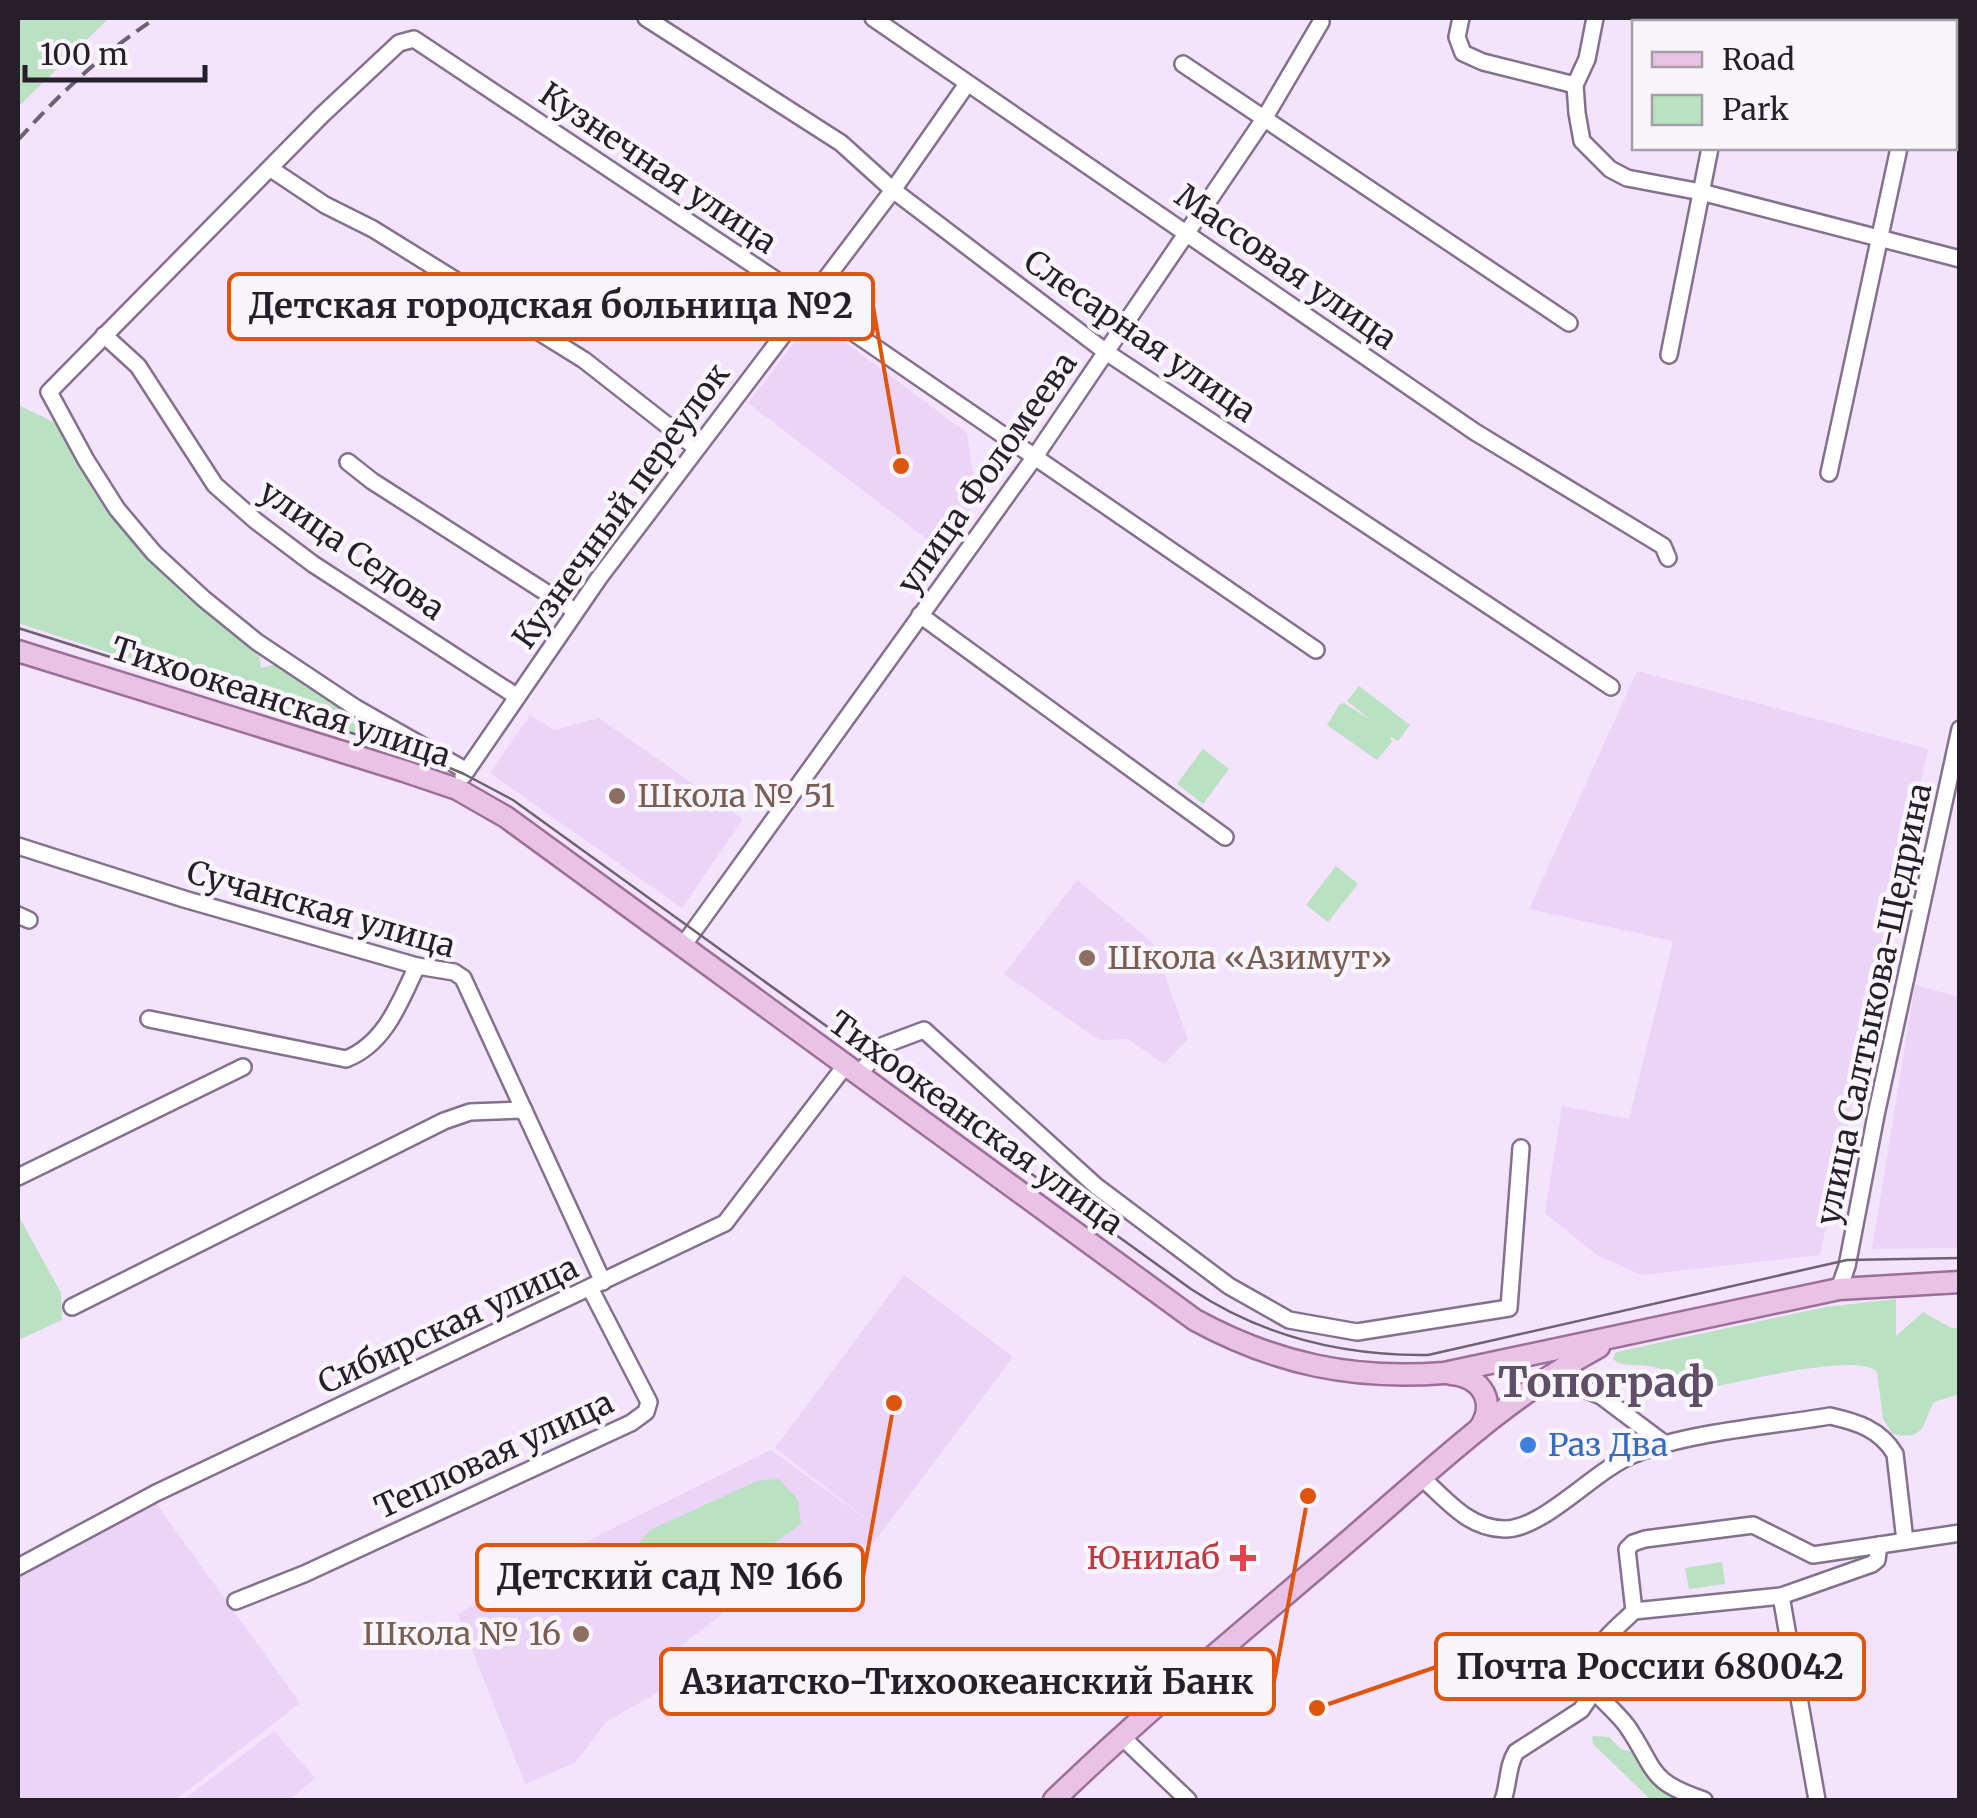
<svg xmlns="http://www.w3.org/2000/svg" width="1977" height="1818" font-family="Merriweather,serif">
	<rect width="100%" height="100%" fill="#f3e3fc"/>
	<g fill="#ecd4f9">
		<path d="M813,318L967,433L977,500L940,549L748,403Z"/>
		<path d="M1637,671L1928,749L1820,1255L1641,1275L1597,1255L1545,1213L1562,1106L1629,1119L1673,941L1529,909Z"/>
		<path d="M530,715L554,730L599,718L743,819L682,908L490,773Z"/>
		<path d="M1077,880L1153,943L1188,1039L1164,1064L1128,1039L1099,1040L1004,974Z"/>
		<path d="M1915,985L1959,997V1248L1872,1249Z"/>
		<path d="M904,1275L1013,1357L874,1542L769,1577L672,1653L669,1686L606,1722L576,1762L525,1784L458,1614L599,1535L771,1450L873,1524L775,1448Z"/>
		<path d="M155,1502L300,1703L175,1800H18V1574Z"/>
		<path d="M274,1731L315,1778L290,1800H183Z"/>
	</g>
	<g fill="#bae1c1">
		<path d="M24,18H109L18,107V23Z"/>
		<path d="M18,405L58,424L80,461L239,638L258,648L261,668L282,663L358,712L376,728L366,736L18,623Z"/>
		<path d="M1359,686L1410,725L1398,741L1390,736L1392,742L1377,760L1327,725L1339,705L1344,703L1372,721L1347,701Z"/>
		<path d="M1203,749L1229,769L1203,804L1177,784Z"/>
		<path d="M1336,866L1358,884L1328,922L1306,905Z"/>
		<path d="M18,1215L61,1293L62,1320L18,1340V1370Z"/>
		<path d="M1896,1299V1336L1923,1312L1951,1328H1959V1394L1934,1402C1921,1424 1927,1441 1893,1434L1883,1419L1877,1372C1859,1350 1717,1387 1686,1393C1675,1384 1669,1370 1654,1367C1639,1363 1625,1369 1613,1359L1615,1353L1621,1351L1826,1307Z"/>
		<path d="M779,1479L798,1500L801,1523C773,1550 693,1588 655,1590L638,1573L634,1549L650,1530L757,1481Z"/>
		<path d="M1722,1562L1725,1584L1689,1589L1685,1568Z"/>
		<path d="M1595,1736L1609,1737L1621,1749L1638,1754L1697,1800H1651L1593,1744L1592,1737Z"/>
	</g>
	<g fill="none" stroke-linecap="round" stroke-linejoin="round">
		<g stroke="#83718d" stroke-width="20">
			<g id="minor">
				<path d="M646,18L841,143L893,190L1106,352L1611,687"/>
				<path d="M873,18L1475,432L1663,546L1668,558"/>
				<path d="M1461,18L1457,37L1463,53L1483,62L1575,85"/>
				<path d="M1595,18L1587,59L1575,85L1577,113L1582,141L1610,169L1627,178L1701,192L1960,259"/>
				<path d="M1735,22L1736,18"/>
				<path d="M1925,22L1926,18"/>
				<path d="M1183,64L1569,323"/>
				<path d="M271,169L325,205L373,229L584,360L695,447"/>
				<path d="M104,335L138,366L215,485L256,521L313,564L516,696"/>
				<path d="M1669,355L1710,148"/>
				<path d="M348,462L372,481L575,611"/>
				<path d="M1829,473L1899,148"/>
				<path d="M920,615L1225,837"/>
				<path d="M465,770L356,708L257,642L204,599L154,553L117,509L86,460L49,392L322,115L399,43L414,39L809,302L1316,650"/>
				<path d="M463,776L599,578L893,190L967,84"/>
				<path d="M18,846L184,899L417,966L454,972L463,978L603,1282"/>
				<path d="M18,915L29,920"/>
				<path d="M682,947L1034,458L1264,119L1321,22"/>
				<path d="M149,1019L346,1059C385,1044 400,1002 417,966"/>
				<path d="M858,1075L884,1045L924,1030L1096,1186L1229,1286L1289,1320L1357,1332L1509,1308L1521,1148"/>
				<path d="M18,1177L243,1067"/>
				<path d="M1839,1289L1847,1266L1876,1115L1960,729"/>
				<path d="M72,1307L444,1121L470,1112L524,1110"/>
				<path d="M1549,1374L1601,1396L1665,1444"/>
				<path d="M1422,1478C1448,1501 1468,1528 1504,1529C1543,1530 1595,1469 1635,1454C1688,1432 1772,1426 1830,1416C1857,1422 1880,1429 1895,1454L1905,1541"/>
				<path d="M18,1567L156,1493L725,1223L845,1066"/>
				<path d="M1781,1596L1817,1800"/>
				<path d="M236,1601L304,1574L631,1423L646,1412L649,1402L590,1288"/>
				<path d="M1634,1611L1627,1549L1633,1543L1645,1539L1753,1525L1813,1555L1960,1533"/>
				<path d="M1594,1691C1604,1702 1618,1714 1627,1726C1657,1770 1647,1781 1704,1800"/>
				<path d="M1121,1736L1188,1800"/>
				<path d="M1503,1800C1509,1784 1507,1766 1516,1752L1581,1710L1594,1691C1578,1656 1611,1634 1634,1611L1781,1596L1872,1564L1877,1560L1879,1545"/>
			</g>
		</g>
		<g stroke="#9c6f99" stroke-width="25">
			<g id="major">
				<path d="M18,651L404,771L457,789L506,817L1195,1320C1276,1364 1353,1380 1444,1373L1839,1289L1960,1282"/>
				<path d="M1451,1374C1483,1377 1497,1403 1479,1429"/>
				<path d="M1054,1800C1149,1708 1252,1624 1352,1538C1431,1470 1508,1396 1599,1347"/>
			</g>
		</g>
		<use href="#minor" stroke="#fff" stroke-width="15"/>
		<use href="#major" stroke="#e9c2e6" stroke-width="20"/>
		<path stroke="#6c6271" stroke-width="2.5" d="M18,628L412,752L464,774L513,800L1191,1289C1263,1337 1342,1356 1428,1355L1847,1260L1960,1258"/>
		<path stroke="#6c6271" stroke-width="4" stroke-dasharray="15 8" stroke-linecap="butt" d="M18,140C60,93 103,53 156,18"/>
	</g>
	<g fill="#8d6e63" stroke="#f9f5fb" stroke-width="4">
		<circle cx="617" cy="796" r="10"/>
		<circle cx="1087" cy="958" r="10"/>
		<circle cx="581" cy="1634" r="10"/>
	</g>
	<circle fill="#3f7fe0" stroke="#f9f5fb" stroke-width="4" cx="1528" cy="1445" r="10"/>
	<path fill="#e0444e" stroke="#f9f5fb" stroke-width="4" d="M1238 1543h10v10h10v10h-10v10h-10v-10h-10v-10h10z"/>
	<g text-anchor="middle" stroke-width="9" stroke-linejoin="round" paint-order="stroke">
		<g font-size="32" fill="#261f2a" stroke="#f9f5fb">
			<text transform="translate(658 168) rotate(34)" y="11">Кузнечная улица</text>
			<text transform="translate(1286 267) rotate(35)" y="11">Массовая улица</text>
			<text transform="translate(1140 336) rotate(35)" y="11">Слесарная улица</text>
			<text transform="translate(987 473) rotate(-55)" y="11">улица Фоломеева</text>
			<text transform="translate(621 506) rotate(-54)" y="11">Кузнечный переулок</text>
			<text transform="translate(352 550) rotate(35)" y="11">улица Седова</text>
			<text transform="translate(281 702) rotate(18)" y="11">Тихоокеанская улица</text>
			<text transform="translate(321 909) rotate(16)" y="11">Сучанская улица</text>
			<text transform="translate(1874 1004) rotate(-78)" y="11">улица Салтыкова-Щедрина</text>
			<text transform="translate(976 1123) rotate(36)" y="11">Тихоокеанская улица</text>
			<text transform="translate(448 1325) rotate(-25)" y="11">Сибирская улица</text>
			<text transform="translate(494 1455) rotate(-25)" y="11">Тепловая улица</text>
		</g>
		<g font-size="32" fill="#785e54" stroke="#f9f5fb" text-anchor="start">
			<text x="637" y="807">Школа № 51</text>
			<text x="1107" y="969">Школа «Азимут»</text>
			<text x="561" y="1645" text-anchor="end">Школа № 16</text>
		</g>
		<g font-size="32" fill="#366cbe" stroke="#f9f5fb" text-anchor="start">
			<text x="1548" y="1456">Раз Два</text>
		</g>
		<g font-size="32" fill="#be3a42" stroke="#f9f5fb" text-anchor="end">
			<text x="1220" y="1569">Юнилаб</text>
		</g>
		<g font-size="42" font-weight="bold" fill="#5f4e68" stroke="#f9f5fb">
			<text x="1606" y="1397">Топограф</text>
		</g>
	</g>
	<path fill="none" stroke="#de560e" stroke-width="4" d="M901 466L873 306M894 1403L863 1577M1317 1708L1436 1667M1308 1496L1274 1682"/>
	<g fill="#de560e" stroke="#f9f5fb" stroke-width="4">
		<circle cx="901" cy="466" r="10"/>
		<circle cx="894" cy="1403" r="10"/>
		<circle cx="1317" cy="1708" r="10"/>
		<circle cx="1308" cy="1496" r="10"/>
	</g>
	<g fill="#f9f5fb" stroke="#de560e" stroke-width="4">
		<rect x="229" y="274" width="644" height="65" rx="10"/>
		<rect x="477" y="1545" width="386" height="65" rx="10"/>
		<rect x="1436" y="1634" width="428" height="65" rx="10"/>
		<rect x="661" y="1649" width="613" height="65" rx="10"/>
	</g>
	<g font-size="35" text-anchor="middle" font-weight="bold" fill="#261f2a">
		<text x="551" y="318">Детская городская больница №2</text>
		<text x="670" y="1589">Детский сад № 166</text>
		<text x="1650" y="1679">Почта России 680042</text>
		<text x="967" y="1694">Азиатско-Тихоокеанский Банк</text>
	</g>
	<rect width="1977" height="1818" fill="none" stroke="#261f2a" stroke-width="40"/>
	<rect x="1632" y="20" width="325" height="130" fill="#f9f5fb" stroke="#a59fa7" stroke-width="2.5"/>
	<rect x="1652" y="52" width="50" height="15" fill="#e9c2e6" stroke="#a59fa7" stroke-width="2.5"/>
	<text x="1722" y="70" font-size="30" fill="#261f2a">Road</text>
	<rect x="1652" y="95" width="50" height="30" fill="#bae1c1" stroke="#a59fa7" stroke-width="2.5"/>
	<text x="1722" y="120" font-size="30" fill="#261f2a">Park</text>
	<path d="M25 65v15h180v-15" fill="none" stroke="#261f2a" stroke-width="5"/>
	<text x="40" y="65" font-size="30" fill="#261f2a" stroke="#f9f5fb" stroke-width="8" paint-order="stroke">100 m</text>
</svg>
